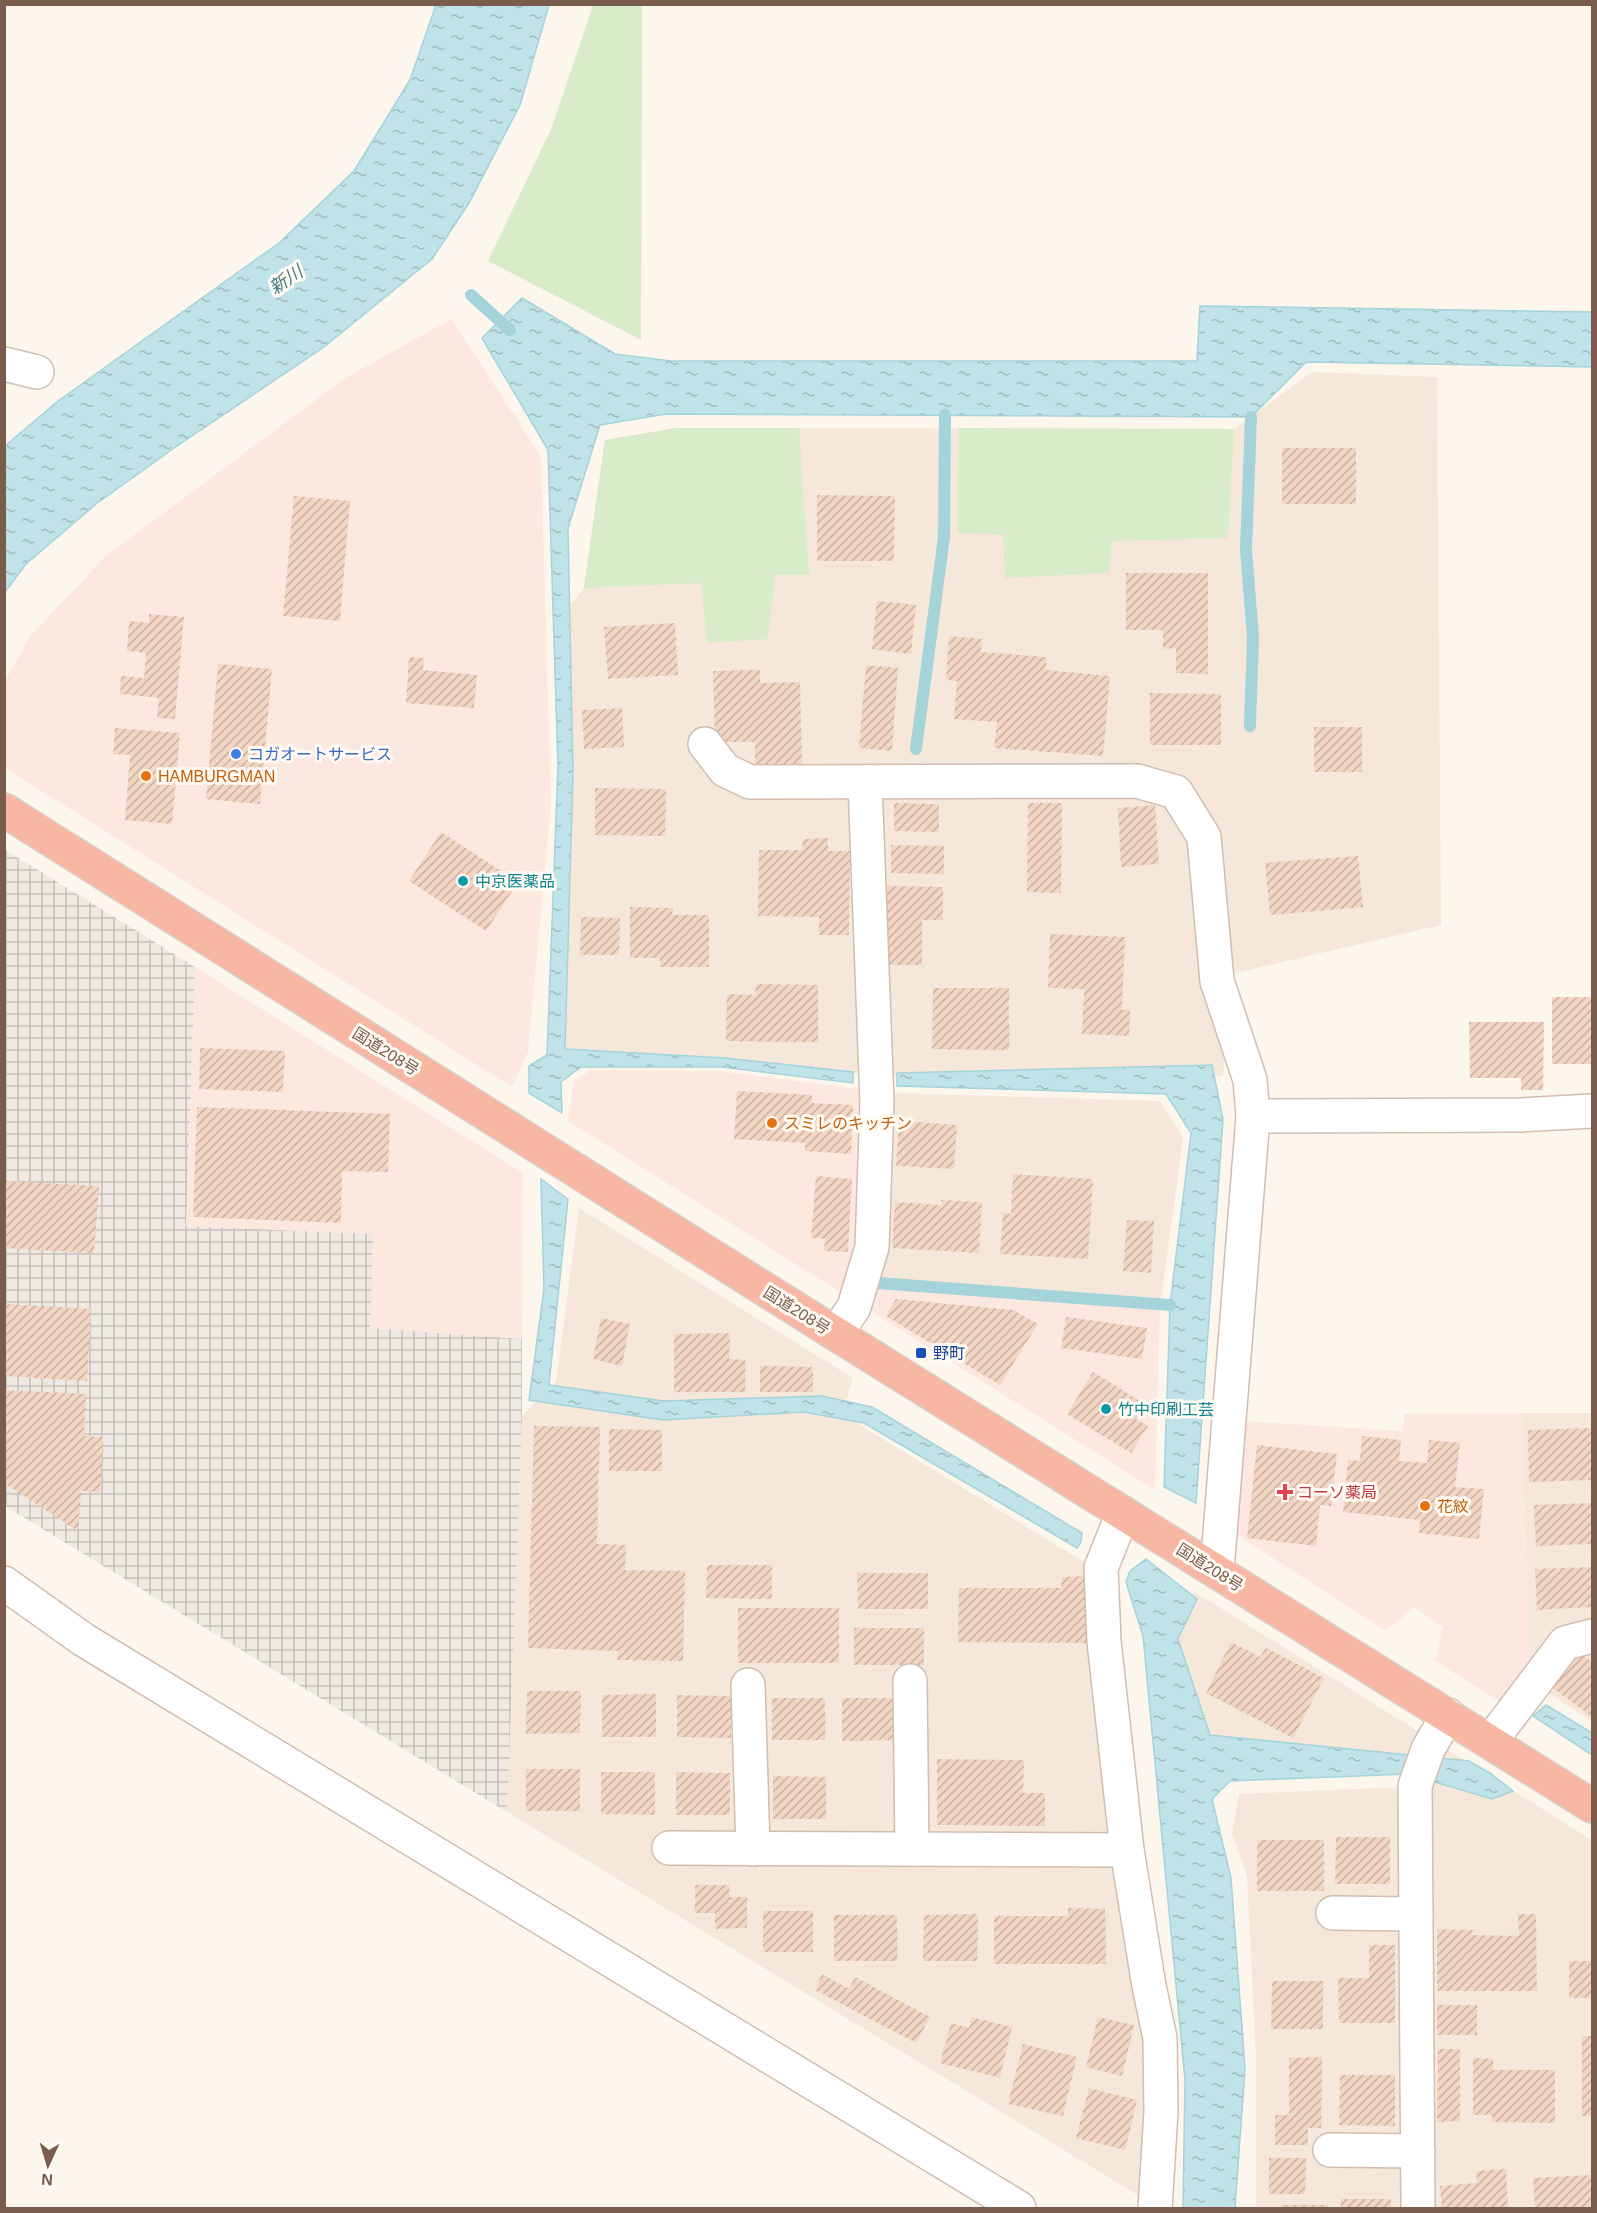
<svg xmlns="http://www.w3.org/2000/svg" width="1597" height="2213" font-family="Arial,'Noto Sans JP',sans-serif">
	<defs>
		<pattern id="industrial-grid" width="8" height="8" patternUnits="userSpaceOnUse" patternTransform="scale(1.5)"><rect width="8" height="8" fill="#efe9e4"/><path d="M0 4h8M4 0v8" fill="none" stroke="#c7c0bb"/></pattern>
		<pattern id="water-ripples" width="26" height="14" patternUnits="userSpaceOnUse" patternTransform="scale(1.5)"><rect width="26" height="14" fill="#bfe3e8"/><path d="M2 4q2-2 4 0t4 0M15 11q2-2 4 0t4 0" fill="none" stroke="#a0bbbe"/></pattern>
		<pattern id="building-hatch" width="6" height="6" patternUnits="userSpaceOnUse" patternTransform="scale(1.5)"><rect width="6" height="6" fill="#f3d5c3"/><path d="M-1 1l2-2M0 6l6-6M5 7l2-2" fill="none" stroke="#cab0a1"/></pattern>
	</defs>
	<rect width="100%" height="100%" fill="#fdf6ec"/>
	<g fill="#f5e8da">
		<path d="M1312,372L1437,377L1441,925L1232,974L1223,1076H905L563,1057L564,614L584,588L605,440L676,428L1234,429Z"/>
		<path d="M889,1093L1160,1101L1183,1138L1160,1307L875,1286Z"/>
		<path d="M579,1208L853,1378L842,1414L1089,1565L1092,1692L1152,2042L1141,2197L507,1812L522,1416L556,1382Z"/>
		<path d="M1522,1413H1592V1721L1520,1676L1529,1664Z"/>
		<path d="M1195,1592L1592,1840V2208H1256V2058L1247,1876L1232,1834L1239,1794L1400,1787L1398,1762L1207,1750L1169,1639Z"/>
	</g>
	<g fill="#fde8e0">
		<path d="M451,319L541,456L551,805L528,1052L512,1087L5,768V681L30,636L106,556L345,378Z"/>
		<path d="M195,967L523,1173L522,1339L370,1328L372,1234L186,1226Z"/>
		<path d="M591,1070L719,1071L889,1093L875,1286L1160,1307L1155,1490L568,1121L574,1081Z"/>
		<path d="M1522,1413L1529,1665L1502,1703L1435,1661L1443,1627L1414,1607L1386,1631L1234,1533L1240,1421L1403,1431L1404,1414Z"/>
	</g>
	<path fill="url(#industrial-grid)" d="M4,849L195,967L186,1226L373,1234L370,1328L522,1339V1416L507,1812L5,1506Z"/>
	<g fill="#d8ecc9">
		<path d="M593,5H642L641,340L488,261L552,127Z"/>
		<path d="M676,428H799L809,575H775L768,639L707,643L701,583L584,588L605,440Z"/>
		<path d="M959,428L1234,429L1228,538L1112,541L1109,573L1005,578L1003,535L957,533Z"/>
	</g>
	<g fill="url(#water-ripples)" stroke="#a5d3da" stroke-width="1.5">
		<path d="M436,5H549L520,105L469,203L432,259L324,347L177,446L96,504L26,564L5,592V446L58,401L279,243L354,171L410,80Z"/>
		<path d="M522,298L615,354L671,361H1197L1200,306L1592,312V367L1306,362L1251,417L666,414L600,425L568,528L573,772L565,1049L725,1058L853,1072V1083L721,1067H581L561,1082L562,1113L529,1093V1066L547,1055L558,766L548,450L482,338Z"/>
		<path d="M1212,1065L1223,1119L1196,1503L1164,1487L1170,1305L1191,1133L1166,1094L897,1086V1073Z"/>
		<path d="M541,1179L568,1199L549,1385L664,1401L822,1396L872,1407L1082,1533L1081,1542L1077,1548L864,1423L804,1412L663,1420L529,1400L544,1289Z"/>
		<path d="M1146,1559L1197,1599L1178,1639L1210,1735L1469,1761L1490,1773L1513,1791L1492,1799L1408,1774L1230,1781L1212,1799L1231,1878L1245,2068L1235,2208H1183L1185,2080L1143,1636L1126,1582L1130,1571Z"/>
		<path d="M1546,1705L1592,1733V1755L1533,1716Z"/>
	</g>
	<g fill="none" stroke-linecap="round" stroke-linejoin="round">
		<g stroke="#a5d3da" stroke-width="12">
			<path d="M471,295L510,330"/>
			<path d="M1250,726L1253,638L1246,549L1251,417"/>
			<path d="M916,749L944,537L945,415"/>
			<path d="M878,1283L1170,1305"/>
		</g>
	</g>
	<g fill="url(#building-hatch)">
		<rect x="1282" y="448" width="74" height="56"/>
		<path d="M817,495L895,496L894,561H817Z"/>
		<path d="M294,496L350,501L340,621L283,616Z"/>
		<path d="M1126,573H1208V674L1176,673V648L1163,649V630H1126Z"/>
		<path d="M877,601L916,605L911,654L872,649Z"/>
		<path d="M149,614L184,617L175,719L157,718L159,698L120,694L121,676L144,678L146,653L127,651L129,621L149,623Z"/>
		<path d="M675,623L678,675L608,679L604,627Z"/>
		<path d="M949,636L982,639L981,652L1047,657L1046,670L1110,676L1103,756L994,748L997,722L954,719L957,681L946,680Z"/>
		<path d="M409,657L424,658L423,670L477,675L474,708L406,703Z"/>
		<path d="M218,664L272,669L260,804L206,799Z"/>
		<path d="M866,665L898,668L892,751L859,748Z"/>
		<path d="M760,670V683L800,682L802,765L755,766V742H715L713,671Z"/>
		<path d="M1150,693L1221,694V745H1150Z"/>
		<path d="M622,708L624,747L584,749L582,710Z"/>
		<rect x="1314" y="727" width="48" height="45"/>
		<path d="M115,728L180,733L172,824L125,820L130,755L113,754Z"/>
		<path d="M595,788L666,789L665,836L595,835Z"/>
		<path d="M894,803L939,804V832L894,831Z"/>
		<path d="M1028,803H1062L1061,893L1027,892Z"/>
		<path d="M1155,805L1159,864L1121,867L1118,808Z"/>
		<path d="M441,832L518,882L486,931L409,881Z"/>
		<path d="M828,838V851H850L849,935H819V917L758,916L759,850H802L803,839Z"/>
		<path d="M891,845L944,846V874L891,873Z"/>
		<path d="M1358,856L1363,907L1270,915L1265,863Z"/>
		<path d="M887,886L943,887V920H922V965H886Z"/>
		<path d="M630,907L673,908L672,915H709V967H660V958H630Z"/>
		<path d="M581,917L620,918L619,955H580Z"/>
		<path d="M1050,934L1125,937L1122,1010H1130L1129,1036L1082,1034L1084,989L1048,988Z"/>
		<path d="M756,984L818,985V1042L726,1041L727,994L755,995Z"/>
		<path d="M933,988H1009V1050L932,1049Z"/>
		<rect x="1552" y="997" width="40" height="67"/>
		<path d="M1469,1022H1544L1543,1090H1521V1078H1470Z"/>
		<path d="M200,1048L285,1051L283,1092L199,1089Z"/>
		<path d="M737,1091L812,1095V1103L853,1105L851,1154L805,1151V1143L734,1139Z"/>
		<path d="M197,1107L390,1114L388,1172L342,1171L341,1223L193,1217Z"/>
		<path d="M899,1121L957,1125L954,1169L896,1166Z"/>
		<path d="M1013,1174L1093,1179L1088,1259L1000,1254L1003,1213L1011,1214Z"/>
		<path d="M816,1176L852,1179L848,1252L824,1251L825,1239L811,1238Z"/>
		<path d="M4,1181L99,1186L94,1253L4,1248Z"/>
		<path d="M941,1200L982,1202L979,1253L892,1248L895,1202L942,1205Z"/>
		<path d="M1127,1220L1154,1221L1151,1273L1123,1271Z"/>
		<path d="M896,1299L1013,1310L1038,1324L1000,1385L886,1316Z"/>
		<path d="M4,1304L91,1309L87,1381L4,1376Z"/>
		<path d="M1066,1317L1147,1328L1142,1359L1061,1348Z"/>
		<path d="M601,1318L630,1324L622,1366L593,1359Z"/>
		<path d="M730,1333L729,1359L745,1360V1392H674V1334Z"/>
		<path d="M760,1366L813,1367V1392H760Z"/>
		<path d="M1093,1372L1145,1404L1136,1419L1148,1426L1131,1453L1067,1414Z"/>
		<path d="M4,1390L86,1394L84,1436L103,1437L100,1492L81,1491L78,1531L4,1483Z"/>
		<path d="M534,1426L600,1427L597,1544L626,1545L625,1570L685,1571L683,1661L617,1660L618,1651L528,1648Z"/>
		<path d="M1592,1428V1480L1529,1482L1528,1430Z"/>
		<path d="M609,1429L662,1430V1471H609Z"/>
		<path d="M1362,1436L1401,1440L1399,1461L1427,1463L1429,1440L1460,1443L1455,1487L1484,1489L1479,1539L1419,1533L1420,1520L1343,1512L1348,1460L1360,1461Z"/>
		<path d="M1257,1445L1337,1454L1331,1506L1320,1505L1316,1546L1247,1538Z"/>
		<path d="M1592,1503V1544L1536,1546L1534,1505Z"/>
		<path d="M707,1565H772V1599L706,1598Z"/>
		<path d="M1592,1567V1607L1537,1610L1535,1569Z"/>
		<path d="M857,1573H928V1609H858Z"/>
		<path d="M1087,1576V1643L958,1642L959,1588H1061L1062,1577Z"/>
		<rect x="738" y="1608" width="101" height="55"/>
		<rect x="854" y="1628" width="70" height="37"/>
		<path d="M1231,1642L1260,1657L1266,1648L1324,1678L1293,1738L1206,1693Z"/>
		<path d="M1572,1647L1592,1662V1717L1546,1683Z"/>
		<path d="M527,1691H581L580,1733L526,1734Z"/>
		<path d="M656,1694V1737H602V1695Z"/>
		<path d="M677,1695L731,1696V1738L677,1737Z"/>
		<rect x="772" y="1698" width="53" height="42"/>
		<path d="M842,1698H895V1740L842,1741Z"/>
		<path d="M937,1759L1024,1760L1023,1793H1045V1826L937,1825Z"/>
		<rect x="526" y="1769" width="54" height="42"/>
		<path d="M601,1772H655V1815L601,1814Z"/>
		<path d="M676,1772L730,1773V1815H676Z"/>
		<path d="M773,1776L826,1777V1819H773Z"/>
		<path d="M1336,1837H1390V1884H1335Z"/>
		<rect x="1257" y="1840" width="67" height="51"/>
		<path d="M695,1885H729V1897H747V1928L715,1929V1913H695Z"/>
		<path d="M1068,1908L1105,1909L1106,1964H994V1916H1068Z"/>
		<rect x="763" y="1911" width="50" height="41"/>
		<path d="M978,1914L977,1961H923L924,1915Z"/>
		<path d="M1518,1914H1536L1537,1991H1437V1929L1473,1930L1472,1935L1519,1936Z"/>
		<rect x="834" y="1915" width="63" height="46"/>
		<path d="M1369,1945H1395V2023H1339L1338,1978H1369Z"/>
		<rect x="1569" y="1961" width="23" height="37"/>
		<path d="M822,1974L849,1989L855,1977L930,2017L916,2043L815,1990Z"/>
		<path d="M1272,1981H1323V2029H1271Z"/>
		<rect x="1437" y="2005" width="40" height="30"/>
		<path d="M971,2017L1012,2027L1000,2078L940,2063L951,2023L969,2028Z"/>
		<path d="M1098,2017L1134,2025L1122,2076L1086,2067Z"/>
		<rect x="1582" y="2036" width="10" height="80"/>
		<path d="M1023,2044L1077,2057L1063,2116L1008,2104Z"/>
		<path d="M1438,2049H1460V2121L1437,2122Z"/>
		<path d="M1322,2057L1321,2128H1308V2145H1275V2115H1289V2058Z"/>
		<path d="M1473,2058L1493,2059V2070H1555V2123L1492,2122V2115H1473Z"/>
		<path d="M1340,2075H1395V2126L1339,2125Z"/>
		<path d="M1089,2088L1137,2100L1125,2150L1076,2138Z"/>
		<path d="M1269,2158H1306L1305,2194H1269Z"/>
		<path d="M1506,2169L1508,2208H1442L1440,2186L1477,2183L1476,2171Z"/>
		<path d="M1591,2175L1592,2208H1535L1533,2178Z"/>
		<rect x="1341" y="2199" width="50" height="9"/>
		<rect x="1282" y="2205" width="46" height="3"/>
	</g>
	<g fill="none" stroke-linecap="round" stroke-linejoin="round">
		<g stroke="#d1beb0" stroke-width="36">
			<g id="minor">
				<path d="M4,364L37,372"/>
				<path d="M705,744L725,770L750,782L1137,781L1176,792L1204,837L1217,981L1250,1080L1253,1116L1217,1571"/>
				<path d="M1253,1116L1520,1115L1592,1111"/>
				<path d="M836,1334L854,1307L872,1247L877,1103L865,782"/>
				<path d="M1123,1513L1101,1568L1104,1641L1127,1850L1149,1986L1160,2038L1161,2112L1155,2208"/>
				<path d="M4,1583L84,1640L1019,2208"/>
				<path d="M910,1681L912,1849"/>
				<path d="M748,1685L753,1849"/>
				<path d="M1490,1742L1565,1643L1592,1636"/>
				<path d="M669,1848L1127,1850"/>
				<path d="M1333,1913L1416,1914"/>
				<path d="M1330,2150L1418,2151"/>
				<path d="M1418,2208L1415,1786L1428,1749L1448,1715"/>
			</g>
		</g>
		<g stroke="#dad1cd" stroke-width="36">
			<path id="highway" d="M4,810L836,1334L1592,1806"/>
		</g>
		<use href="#minor" stroke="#fff" stroke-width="33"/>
		<use href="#highway" stroke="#f7b7a3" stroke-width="33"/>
	</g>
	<circle fill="#3f7fe0" stroke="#fffaf3" stroke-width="2" cx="236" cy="754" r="6"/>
	<g fill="#e8710a" stroke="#fffaf3" stroke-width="2">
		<circle cx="146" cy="776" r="6"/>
		<circle cx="772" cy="1123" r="6"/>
		<circle cx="1425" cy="1506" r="6"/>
	</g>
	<g fill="#0f9aa8" stroke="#fffaf3" stroke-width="2">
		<circle cx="463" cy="881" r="6"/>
		<circle cx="1106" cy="1409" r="6"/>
	</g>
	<rect fill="#1a4fb4" stroke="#fffaf3" stroke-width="2" x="915" y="1347" width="12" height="12" rx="3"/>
	<path fill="#e0444e" stroke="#fffaf3" stroke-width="2" d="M1282 1483h6v6h6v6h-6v6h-6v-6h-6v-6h6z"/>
	<g text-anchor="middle" stroke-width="6" stroke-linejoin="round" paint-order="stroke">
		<g font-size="16" fill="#366cbe" stroke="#fffaf3" text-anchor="start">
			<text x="248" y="760">コガオートサービス</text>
		</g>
		<g font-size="16" fill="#c56008" stroke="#fffaf3" text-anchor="start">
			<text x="158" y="782">HAMBURGMAN</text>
			<text x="784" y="1129">スミレのキッチン</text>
			<text x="1437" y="1512">花紋</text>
		</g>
		<g font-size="16" fill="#0d838f" stroke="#fffaf3" text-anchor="start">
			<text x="475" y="887">中京医薬品</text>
			<text x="1118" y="1415">竹中印刷工芸</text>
		</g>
		<g font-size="16" fill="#7a5c4d" stroke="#fffaf3">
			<text transform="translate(386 1051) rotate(32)" y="6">国道208号</text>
			<text transform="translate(797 1310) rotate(32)" y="6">国道208号</text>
			<text transform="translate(1210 1567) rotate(32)" y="6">国道208号</text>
		</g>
		<g font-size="16" fill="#164399" stroke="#fffaf3" text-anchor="start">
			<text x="933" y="1359">野町</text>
		</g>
		<g font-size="16" fill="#be3a42" stroke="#fffaf3" text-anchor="start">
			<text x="1297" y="1498">コーソ薬局</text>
		</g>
		<g font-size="18" font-style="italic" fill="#437c86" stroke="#fffaf3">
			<text transform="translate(286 280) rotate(-34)" y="6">新川</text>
		</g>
	</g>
	<rect width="1597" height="2213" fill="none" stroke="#7a5c4d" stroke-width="12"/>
	<g transform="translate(48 2165) rotate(184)" stroke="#fffaf3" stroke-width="4.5" paint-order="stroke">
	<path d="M0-4.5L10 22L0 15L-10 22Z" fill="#7a5c4d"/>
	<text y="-9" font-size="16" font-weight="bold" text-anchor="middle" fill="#7a5c4d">N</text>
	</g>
</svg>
